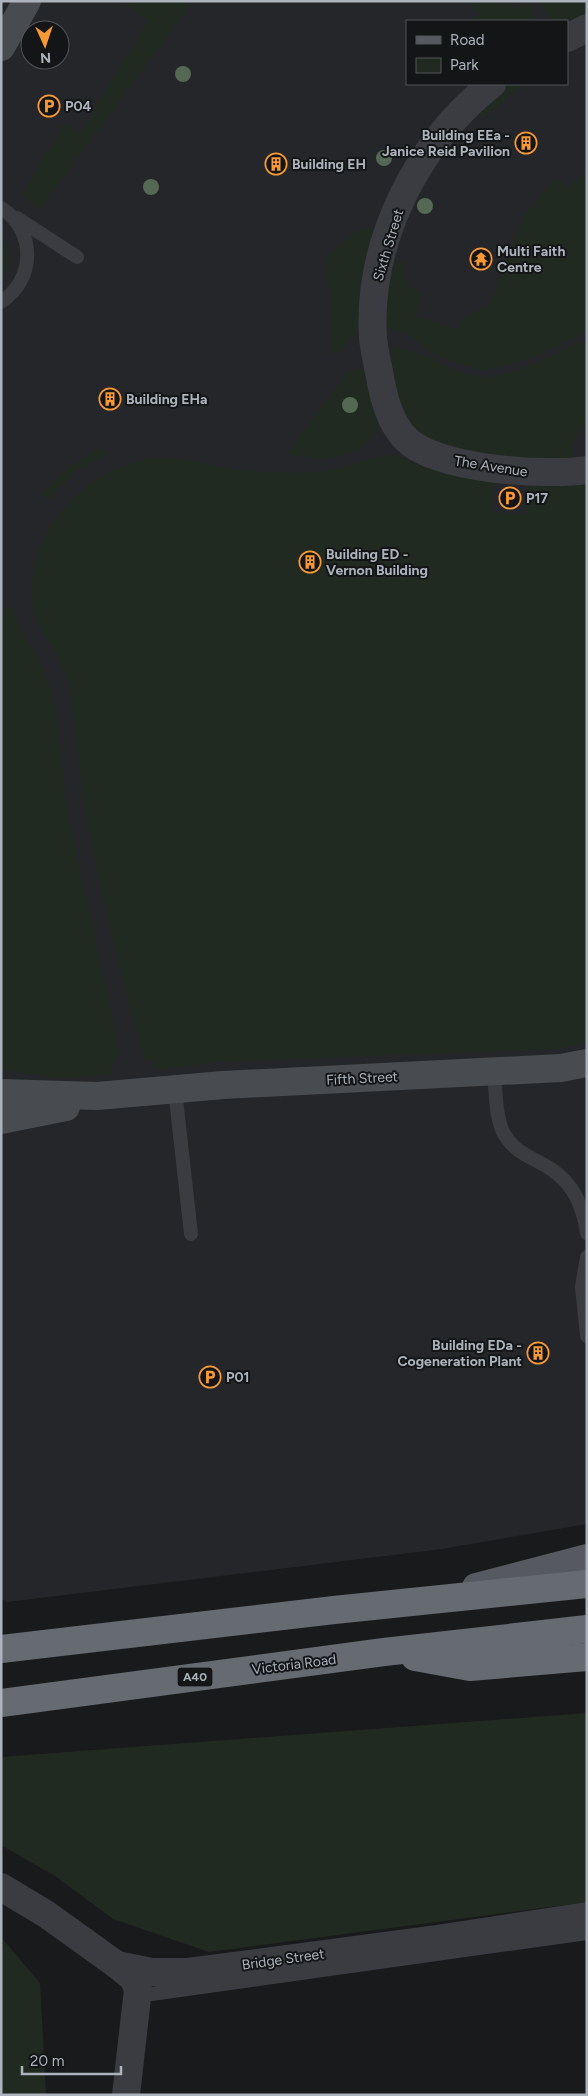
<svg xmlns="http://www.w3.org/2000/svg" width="588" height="2096" font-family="Figtree,sans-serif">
	<rect width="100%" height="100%" fill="#191a1c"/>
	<path fill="#252629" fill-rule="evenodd" d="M1,1H587V1524L442,1549L7,1602L1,1599ZM407,21H567V84H407ZM30,30H60V60H30Z"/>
	<g fill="#212a21">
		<path d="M126,1H186L191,5L39,210L22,194L63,124L80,133L148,20L125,4Z"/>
		<path d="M468,1H509L513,9L528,2L537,21H472L480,14Z"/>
		<path d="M540,1H587V17L567,27V21H550Z"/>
		<path d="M511,84H524L484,118L475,110Z"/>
		<path d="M585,174L587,176V331L542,354L500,367L481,370L462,365L431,352L405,333L385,326L384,314L392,259L402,262L409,287L423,293L416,316L459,330L463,319L491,303L524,214L557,179L566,187Z"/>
		<path d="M371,227H380L359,283L362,324L341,352L329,353L330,300L324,258L355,232Z"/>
		<path d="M1,231C12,250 11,265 1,285Z"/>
		<path d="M587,341V419C576,431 573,445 572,461C535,462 429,455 407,424C398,412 390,367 386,350C418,340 448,376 482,377C522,377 552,350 587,341Z"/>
		<path d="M365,370C370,387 381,413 377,430C373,447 337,460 322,459C310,459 299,456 287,454L348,371Z"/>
		<path d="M103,446L107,454L78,470L47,500L41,495L69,467Z"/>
		<path d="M392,455L426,467L495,480L491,511L525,515L529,484L587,481V1042L559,1049L217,1062L154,1070V1061L144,1059L142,1055C123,979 101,903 88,826C82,794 77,762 74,730C72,713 72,696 67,680C54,637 24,625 33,573C41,523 79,482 125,465C168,449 201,466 243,470C265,472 289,473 312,472C342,472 364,456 392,455Z"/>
		<path d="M1,608H14L20,628L45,671L55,703L67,806L120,1054L118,1059L111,1065V1074L61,1078L1,1070Z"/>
		<path d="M587,1713V1902L209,1952L113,1919L55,1876L1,1845V1757Z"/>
		<path d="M1,1937L40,1983L46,2095H1Z"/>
	</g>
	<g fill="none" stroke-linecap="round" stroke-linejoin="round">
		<g stroke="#3a3c41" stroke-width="14">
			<path d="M1,208C36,230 36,279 1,302"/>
			<path d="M17,218L77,257"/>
			<path d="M494,1072C496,1091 495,1114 503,1132C514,1153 532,1157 551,1169C574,1184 583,1207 587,1233"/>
			<path d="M175,1090L191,1234"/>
			<path d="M587,1257L582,1287L587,1336"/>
			<path d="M137,1996L587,1933"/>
		</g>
		<g stroke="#3a3c41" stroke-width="28">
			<path d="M567,38L587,28"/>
			<path d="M492,84C417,143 367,242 373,338C374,349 377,361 379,372C383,395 389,423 407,440C439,470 545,476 587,470"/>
			<path d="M1,1887L46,1914L117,1965L152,1972H188L438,1939L587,1916"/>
			<path d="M117,1965L133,1978L138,1989L126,2095"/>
		</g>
		<g stroke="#484c51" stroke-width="28">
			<path d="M1,47L27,1"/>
			<path d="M1,1093L97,1096L223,1085L561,1068L587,1063"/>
			<path d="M1,1120L66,1107"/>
		</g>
		<path stroke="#565a60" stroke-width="28" d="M476,1587L587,1558"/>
		<g stroke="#666b72" stroke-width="28">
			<path d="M1,1649L334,1610L587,1584"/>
			<path d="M415,1657L470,1667L587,1657"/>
			<path d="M1,1703L384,1652L587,1629"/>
		</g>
	</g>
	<g fill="#556854">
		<circle cx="183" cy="74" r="8"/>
		<circle cx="384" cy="158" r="8"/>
		<circle cx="151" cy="187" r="8"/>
		<circle cx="425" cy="206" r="8"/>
		<circle cx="350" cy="405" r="8"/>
	</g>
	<defs>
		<g id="parking-ring" transform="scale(1.125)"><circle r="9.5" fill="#141517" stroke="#f89935" stroke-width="1.5"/><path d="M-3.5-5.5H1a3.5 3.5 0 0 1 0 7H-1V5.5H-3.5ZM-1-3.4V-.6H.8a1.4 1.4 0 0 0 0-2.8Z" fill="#f89935"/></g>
		<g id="building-ring" transform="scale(1.125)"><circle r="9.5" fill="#141517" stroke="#f89935" stroke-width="1.5"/><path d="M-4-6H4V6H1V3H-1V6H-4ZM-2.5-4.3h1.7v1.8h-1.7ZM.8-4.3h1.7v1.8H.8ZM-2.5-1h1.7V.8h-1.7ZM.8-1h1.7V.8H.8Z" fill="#f89935"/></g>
		<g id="temple-ring" transform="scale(1.125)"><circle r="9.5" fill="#141517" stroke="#f89935" stroke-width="1.5"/><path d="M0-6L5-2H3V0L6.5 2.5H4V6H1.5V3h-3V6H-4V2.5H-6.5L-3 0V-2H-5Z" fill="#f89935"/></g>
	</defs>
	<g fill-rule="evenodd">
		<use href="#parking-ring" x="49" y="106"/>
		<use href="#building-ring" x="526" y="143"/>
		<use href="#building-ring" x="276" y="164"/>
		<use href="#temple-ring" x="481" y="259"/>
		<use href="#building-ring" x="110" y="399"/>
		<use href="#parking-ring" x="510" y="498"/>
		<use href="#building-ring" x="310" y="562"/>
		<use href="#building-ring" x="538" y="1353"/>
		<use href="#parking-ring" x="210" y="1377"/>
	</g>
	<g text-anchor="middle" stroke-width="4" stroke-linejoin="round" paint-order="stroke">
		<rect fill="#141517" stroke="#7e848a" stroke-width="1" x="177.5" y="1667.5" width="35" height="19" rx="4"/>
		<g font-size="12" font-weight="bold" fill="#acb3bc">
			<text x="195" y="1681">A40</text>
		</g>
		<g font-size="14" font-weight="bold" fill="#acb3bc" stroke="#141517" text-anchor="start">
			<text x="65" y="111">P04</text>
			<text x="510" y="140" text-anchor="end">Building EEa -<tspan x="510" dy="16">Janice Reid Pavilion</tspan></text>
			<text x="292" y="169">Building EH</text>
			<text x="497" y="256">Multi Faith<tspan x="497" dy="16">Centre</tspan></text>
			<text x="126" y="404">Building EHa</text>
			<text x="526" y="503">P17</text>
			<text x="326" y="559">Building ED -<tspan x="326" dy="16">Vernon Building</tspan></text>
			<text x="522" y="1350" text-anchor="end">Building EDa -<tspan x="522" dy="16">Cogeneration Plant</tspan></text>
			<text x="226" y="1382">P01</text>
		</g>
		<g font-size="14" fill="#acb3bc" stroke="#141517">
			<text transform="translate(388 245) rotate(-73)" y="5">Sixth Street</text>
			<text transform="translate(491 466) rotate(9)" y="5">The Avenue</text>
			<text transform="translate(362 1078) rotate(-3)" y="5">Fifth Street</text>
			<text transform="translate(294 1664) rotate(-7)" y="5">Victoria Road</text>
			<text transform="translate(283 1959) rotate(-8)" y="5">Bridge Street</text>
		</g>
	</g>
	<rect width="588" height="2096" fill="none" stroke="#acb3bc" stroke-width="5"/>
	<rect x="406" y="20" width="162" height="65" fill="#141517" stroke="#515459"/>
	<rect x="416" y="36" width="25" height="8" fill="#565a60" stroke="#515459"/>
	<text x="450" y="45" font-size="15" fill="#acb3bc">Road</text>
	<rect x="416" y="58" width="25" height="15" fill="#212a21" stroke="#515459"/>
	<text x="450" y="70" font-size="15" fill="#acb3bc">Park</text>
	<g transform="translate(45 45) rotate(177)"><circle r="24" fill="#141517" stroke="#515459"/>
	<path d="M0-4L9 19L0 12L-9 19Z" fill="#f89935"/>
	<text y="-8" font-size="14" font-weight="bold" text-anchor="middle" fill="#acb3bc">N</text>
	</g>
	<path d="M22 2066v8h99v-8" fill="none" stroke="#acb3bc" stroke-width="2.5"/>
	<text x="30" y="2066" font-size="15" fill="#acb3bc" stroke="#141517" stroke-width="4" paint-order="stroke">20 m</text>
</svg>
